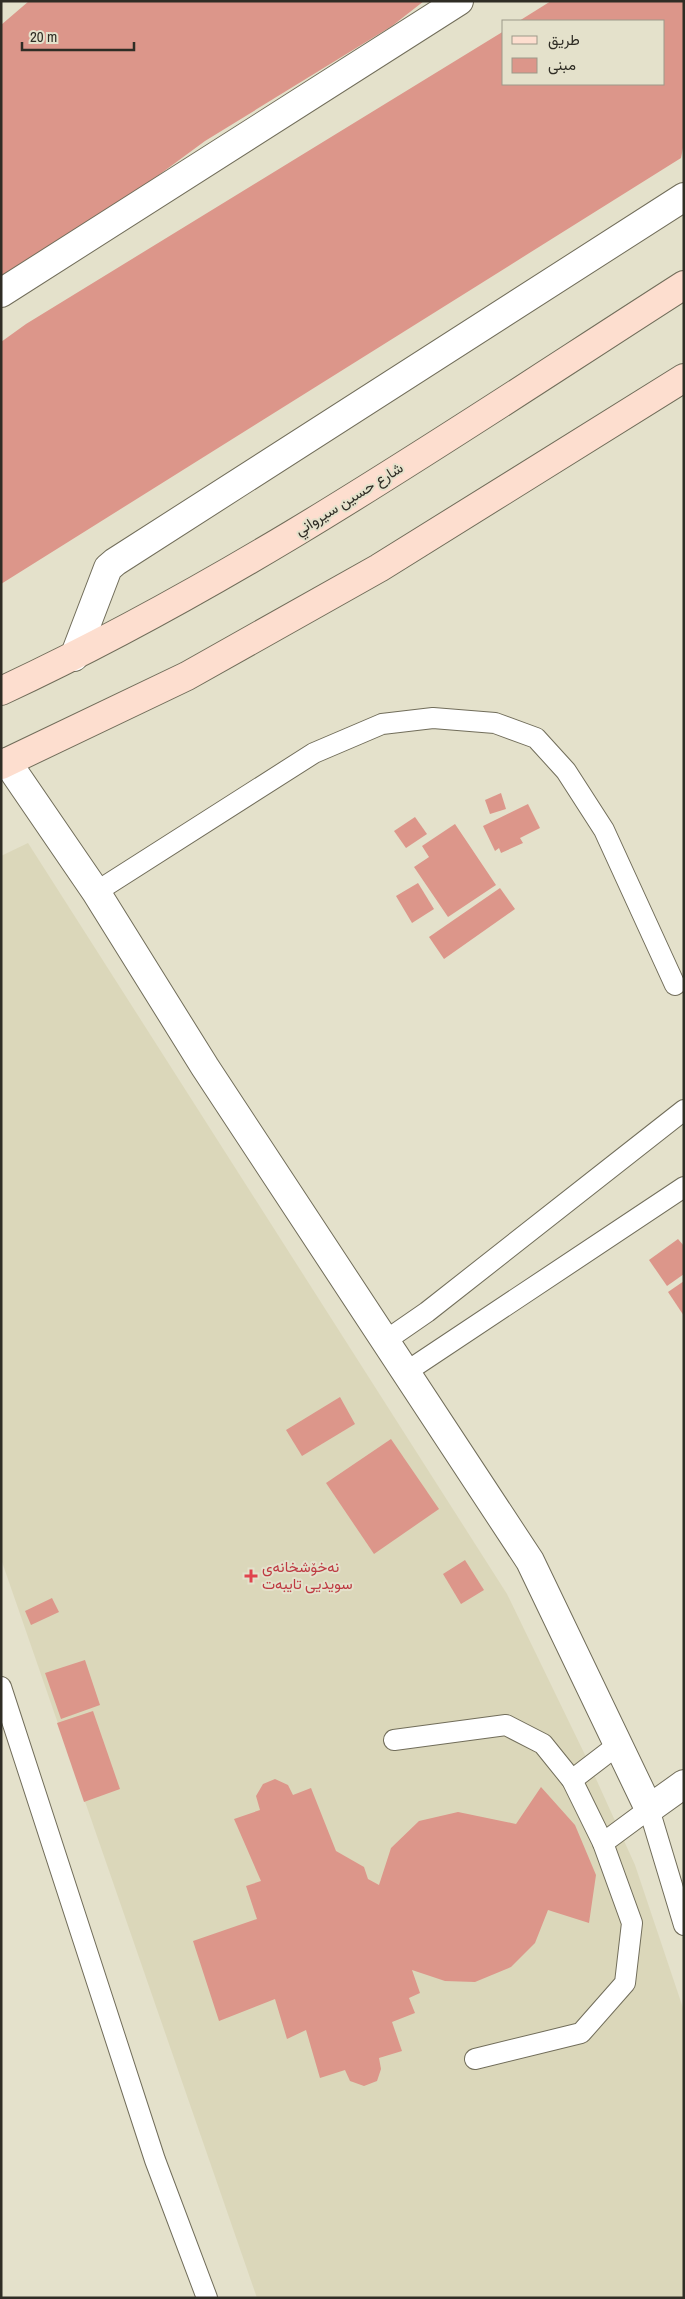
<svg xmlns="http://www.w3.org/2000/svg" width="685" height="2299" font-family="'Archivo Narrow',Vazirmatn,sans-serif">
	<rect width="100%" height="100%" fill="#e4e1cb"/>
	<path fill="#dbd7ba" d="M28,843L507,1594L587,1759L635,1865L684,2011V2298H257L1,1559V856Z"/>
	<g fill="#dc968a">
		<path d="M29,1H424L392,26L205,141L152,180L1,279V25Z"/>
		<path d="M551,1H684V143L681,158L1,584V342L26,324L504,31V84H664V21H519Z"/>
		<path d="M501,793L506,809L490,814L485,800Z"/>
		<path d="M528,804L540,828L520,838L523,843L501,853L499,848L495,851L483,826Z"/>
		<path d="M415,817L427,834L406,848L394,831Z"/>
		<path d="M455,824L496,885L448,917L414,867L429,857L422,846Z"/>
		<path d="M418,883L434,909L412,923L396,896Z"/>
		<path d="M500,888L515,909L444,959L429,937Z"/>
		<path d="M678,1239L684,1246V1274L667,1286L649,1260Z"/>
		<path d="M684,1281V1316L668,1292Z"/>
		<path d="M340,1397L355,1424L302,1456L286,1430Z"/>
		<path d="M391,1439L439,1509L374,1554L326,1483Z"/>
		<path d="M465,1560L484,1590L461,1604L443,1574Z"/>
		<path d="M52,1598L59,1612L31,1625L25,1611Z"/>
		<path d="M85,1660L100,1705L61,1719L45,1673Z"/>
		<path d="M93,1711L120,1789L84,1802L57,1723Z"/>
		<path d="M275,1779L288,1785L293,1795L311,1788L336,1851L364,1867L368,1879L379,1885L391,1848L419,1821L458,1812L516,1824L541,1787L575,1825L596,1875L589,1923L548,1910L535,1943L511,1967L475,1982L445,1981L412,1970L420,1993L409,1998L415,2013L392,2022L402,2051L379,2058L381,2069L377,2081L364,2086L350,2081L345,2070L320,2078L306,2030L287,2039L275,1999L219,2021L193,1941L257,1919L246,1886L261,1881L234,1819L260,1810L256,1796L263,1784Z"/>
	</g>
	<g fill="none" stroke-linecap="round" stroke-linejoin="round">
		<g stroke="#716d5a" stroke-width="22">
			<g id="lane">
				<path d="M96,892L314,753L382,724L433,718L495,723L536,738L566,771L604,830L675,985"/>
				<path d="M385,1341L427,1312L684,1110"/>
				<path d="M406,1372L684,1187"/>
				<path d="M1,1687L155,2160L207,2298"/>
				<path d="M394,1740L506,1725L543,1744L572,1780L603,1843L632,1923L625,1983L581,2033L475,2059"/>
				<path d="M572,1780L619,1744"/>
				<path d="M603,1843L649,1809L684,1925"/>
			</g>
		</g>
		<g stroke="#716d5a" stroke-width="30">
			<g id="street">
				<path d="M1,293L459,1"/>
				<path d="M74,657L108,568L115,562L684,197"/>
				<path d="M7,762L96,892L205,1067L530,1561L649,1809L684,1784"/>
			</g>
		</g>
		<g stroke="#716d5a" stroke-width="30">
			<g id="secondary">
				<path d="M1,691C242,579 461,428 684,285"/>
				<path d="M1,765L187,676L379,568L684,378"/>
			</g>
		</g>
		<use href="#lane" stroke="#fff" stroke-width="20"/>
		<use href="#street" stroke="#fff" stroke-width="28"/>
		<use href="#secondary" stroke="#fddecf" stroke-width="28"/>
	</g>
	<path fill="#e0444e" stroke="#e4e1cb" stroke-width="2" d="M248.5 1568.5h5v5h5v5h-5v5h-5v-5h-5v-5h5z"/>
	<g text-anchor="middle" stroke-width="4" stroke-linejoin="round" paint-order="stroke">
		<g font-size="15" fill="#2f2d25" stroke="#e4e1cb">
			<text transform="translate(349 499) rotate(-32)" y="5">شارع حسين سيرواني</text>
		</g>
		<g font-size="15" fill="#be3a42" stroke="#e4e1cb" text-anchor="start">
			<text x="262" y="1572">نەخۆشخانەی<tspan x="262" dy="17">سویدیی تایبەت</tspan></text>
		</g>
	</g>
	<rect width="685" height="2299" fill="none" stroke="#2f2d25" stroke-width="5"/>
	<rect x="502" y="20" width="162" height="65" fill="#e4e1cb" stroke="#9c9989"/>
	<rect x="512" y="36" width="25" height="8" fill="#fddecf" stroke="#9c9989"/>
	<text x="548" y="45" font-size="15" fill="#2f2d25">طريق</text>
	<rect x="512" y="58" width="25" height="15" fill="#dc968a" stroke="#9c9989"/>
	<text x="548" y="70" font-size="15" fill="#2f2d25">مبنى</text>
	<path d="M22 42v8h112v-8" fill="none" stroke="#2f2d25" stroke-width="2.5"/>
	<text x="30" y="42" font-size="15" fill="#2f2d25" stroke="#e4e1cb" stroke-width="4" paint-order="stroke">20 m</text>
</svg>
